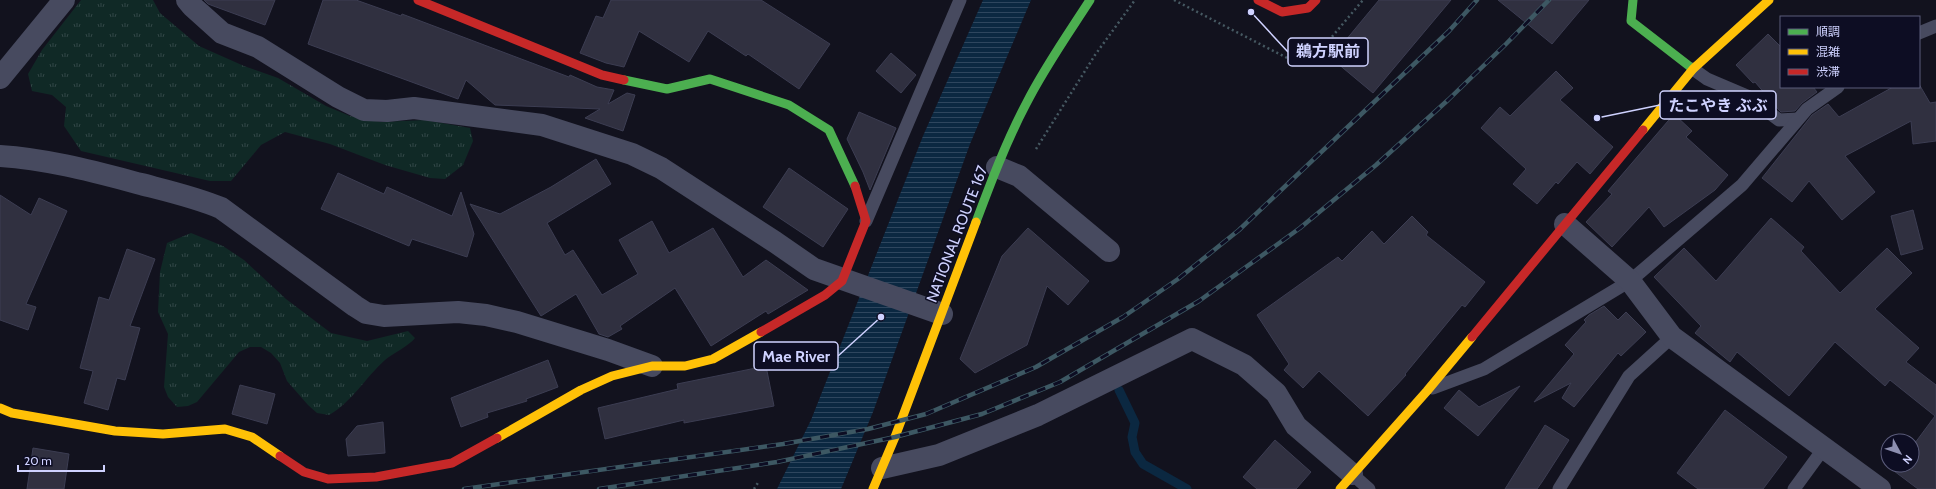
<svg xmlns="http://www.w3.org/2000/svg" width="1936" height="489" font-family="Cabin,'Noto Sans JP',sans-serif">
	<defs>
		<pattern id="grass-tufts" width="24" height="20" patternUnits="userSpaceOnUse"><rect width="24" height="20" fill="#102926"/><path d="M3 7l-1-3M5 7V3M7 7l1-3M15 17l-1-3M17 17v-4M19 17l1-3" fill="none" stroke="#324747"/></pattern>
		<pattern id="water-rules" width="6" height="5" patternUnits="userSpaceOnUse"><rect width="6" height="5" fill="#0b2841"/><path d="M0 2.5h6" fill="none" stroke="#2e465e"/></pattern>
	</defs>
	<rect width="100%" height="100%" fill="#12121e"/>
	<g fill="url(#grass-tufts)">
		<path d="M81,0H153L160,13L199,46L244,66L278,78L326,106L350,116L381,122L425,120L470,128L473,141L463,165L445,179L430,178L385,165L330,144L285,132L261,145L231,181H210L81,151L64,126L66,107L52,95L32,91L28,74L42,50Z"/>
		<path d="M191,233L223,246L244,260L286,299L331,333L367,341L408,331L415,338C410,345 392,354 385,360C365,378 352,402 329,415L317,413L308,405L287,381L280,363L271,353L261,347H250L239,352L197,402L188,406L177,407L168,397L164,387L168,334L158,312L160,272L167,243Z"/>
	</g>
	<path fill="url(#water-rules)" d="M983,0H1031L970,144L873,412L841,489H777L811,420L923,136Z"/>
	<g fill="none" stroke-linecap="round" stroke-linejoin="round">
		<path stroke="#0b2841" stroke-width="9" d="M1119,390L1135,423L1132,437L1135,452L1143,464L1187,489"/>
	</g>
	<g fill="#303040" stroke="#3c3d52">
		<path d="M204,0H275L265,25L208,4Z"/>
		<path d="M323,0H356L401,16L402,14L569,77L570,75L597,87L614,90L608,104L627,93L635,95L623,131L585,118L600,109L495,105L466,80L458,99L308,44Z"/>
		<path d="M611,0H761L830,44L799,89L748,54L746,56L708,31L689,62L639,31L624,67L606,63L580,53L596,16L603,18Z"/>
		<path d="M1379,0H1451L1373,93L1331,58Z"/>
		<path d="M1498,0H1589L1552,44Z"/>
		<path d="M1768,34L1781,47V87H1813L1817,92L1802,103L1795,111L1781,112L1779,110L1755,82L1753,83L1736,65Z"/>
		<path d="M891,53L916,75L901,93L876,71Z"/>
		<path d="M1556,71L1573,88L1560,100L1613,147L1590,174L1577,162L1558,184L1556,182L1537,204L1513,184L1526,169L1481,128L1500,107L1510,116Z"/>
		<path d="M1919,84L1930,103L1936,102V141L1913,144L1911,121L1845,156L1875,192L1842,220L1809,181L1792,202L1762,178L1812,115L1828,104L1839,117L1893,87H1919Z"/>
		<path d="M859,112L896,128L870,190L863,172L847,139Z"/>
		<path d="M1674,114L1692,131L1686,137L1728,175L1715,190L1664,227L1649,207L1612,247L1586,222L1612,194L1608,191Z"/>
		<path d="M596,159L611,184L547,223L565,255L573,250L602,295L638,274L619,240L652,221L669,253L713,228L743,277L766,260L808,290L768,314L766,311L711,346L675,288L620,326L622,329L608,337L599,334L576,294L541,316L470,204L500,214L551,187Z"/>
		<path d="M789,168L848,209L823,247L763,207Z"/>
		<path d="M338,173L384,194L387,187L452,216L461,192L474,234L467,257L412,239L409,246L321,209Z"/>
		<path d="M0,195L31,215L39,198L67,211L26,304L36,307L28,330L0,320Z"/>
		<path d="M1913,210L1923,249L1901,255L1891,216Z"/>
		<path d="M1412,216L1428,232L1426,235L1485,282L1465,307L1462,305L1405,374L1406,375L1368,416L1319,371L1303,388L1284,370L1289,364L1257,315L1338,257L1342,261L1372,231L1384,244Z"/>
		<path d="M1771,218L1804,247L1801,251L1840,293L1887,248L1912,273L1875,309L1919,348L1906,362L1936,385V489H1918L1894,471L1898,465H1912V447L1935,416L1890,380L1885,386L1835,342L1789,396L1737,352L1730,362L1695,333L1701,326L1654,277L1684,248L1716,281Z"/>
		<path d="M1028,228L1089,281L1068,305L1047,286L1027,345L975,373L960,359L1002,256Z"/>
		<path d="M127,249L155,259L130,326L140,328L125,380L117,378L108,410L84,403L93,371L80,368L99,297L109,300Z"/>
		<path d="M1604,306L1618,320L1626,312L1646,332L1621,356L1618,353L1574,407L1562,398L1571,383L1534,402L1574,354L1565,345L1586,322L1584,320L1589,315Z"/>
		<path d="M548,360L558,387L526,399L527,401L487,413L488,417L461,427L451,398Z"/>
		<path d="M766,366L774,406L684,423V420L605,439L598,408L678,389L677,384Z"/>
		<path d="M240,385L275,394L267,424L232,414Z"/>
		<path d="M1520,386L1478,436L1444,408L1459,390L1479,407Z"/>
		<path d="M1725,410L1787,457L1763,489H1698L1677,473Z"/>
		<path d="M383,422L385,453L348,456L346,439L357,426Z"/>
		<path d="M1545,425L1569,440L1542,482L1537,489H1505Z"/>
		<path d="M1275,440L1311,472L1296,489H1257L1243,477Z"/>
		<path d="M33,448L69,454L64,489H27Z"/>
	</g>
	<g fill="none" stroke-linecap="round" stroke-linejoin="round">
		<g stroke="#465962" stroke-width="2.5" stroke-dasharray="2 3" stroke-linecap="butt">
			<path d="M1174,0L1295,62L1306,64L1314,58L1363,0"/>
			<path d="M1036,149L1095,55L1135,0"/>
			<path d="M754,489L759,481"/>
		</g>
		<g stroke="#474a5f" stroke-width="13">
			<path d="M1919,33L1936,26"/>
			<path d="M1693,69L1707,79L1747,96L1779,120L1798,119"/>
			<path d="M866,221L960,0"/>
			<path d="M1433,388L1484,369L1630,281L1742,185L1807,109L1838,87"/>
			<path d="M1352,474L1369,489"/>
			<path d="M1559,489L1629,376L1672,337"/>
			<path d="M1794,489L1824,448"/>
		</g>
		<g stroke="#474a5f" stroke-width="22">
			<path d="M187,0L192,6L222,33L258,47L338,97L364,110L387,111L414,108L542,125L632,154L661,168L775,242L814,269L942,314"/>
			<path d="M0,78L64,0"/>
			<path d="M0,156C48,159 95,172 141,184C168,191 195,197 221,208L355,306L366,313L384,316L458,312L486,315L517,322L608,350L652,366"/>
			<path d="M997,167L1019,176L1109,251"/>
			<path d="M1565,224L1630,281L1672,337L1880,489"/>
			<path d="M882,468L939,455L1038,415L1192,339L1244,365L1276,393L1296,426L1352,474"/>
		</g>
		<g stroke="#4caf50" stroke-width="9">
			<path d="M1633,0L1631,21L1693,69"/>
			<path d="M624,80L667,89L710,79L789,105L829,130L855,186"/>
			<path d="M976,222C991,182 1006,142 1026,104C1044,68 1068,34 1090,0"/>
		</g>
		<g stroke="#ffc107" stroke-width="9">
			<path d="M1643,130L1693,69L1769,0"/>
			<path d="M0,408L12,413L115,431L163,434L225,429L252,437L280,456"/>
			<path d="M497,438L581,390L612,376L652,366H685L713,359L761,332"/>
			<path d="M873,489L895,437L976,222"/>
			<path d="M1340,489L1427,391L1472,337"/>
		</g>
		<g stroke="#c62828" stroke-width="9">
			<path d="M418,0L602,75L624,80"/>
			<path d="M1258,0L1282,12L1308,8L1316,0"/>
			<path d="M761,332L825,295L842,281L866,221L855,186"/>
			<path d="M1472,337L1643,130"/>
			<path d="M280,456L304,472L328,479L376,477L452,463L497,438"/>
		</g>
		<g stroke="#3d5863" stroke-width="4.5">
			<g id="rail">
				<path d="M464,489L783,444L868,429L926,414L1036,367L1123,317L1178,279L1239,230L1449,31L1477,0"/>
				<path d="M599,489L777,462L895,437L982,414L1060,382L1199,301L1300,228L1376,165L1448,100L1506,44L1549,0"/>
			</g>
		</g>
		<use href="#rail" stroke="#0d0d23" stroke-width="3" stroke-dasharray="9" stroke-linecap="butt"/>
	</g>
	<g text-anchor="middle" stroke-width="3" stroke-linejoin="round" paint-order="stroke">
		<g font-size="15" fill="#cfd2ff" stroke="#0d0d23">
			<text transform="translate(957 234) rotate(-69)" y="5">NATIONAL ROUTE 167</text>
		</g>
	</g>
	<path fill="none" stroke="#cfd2ff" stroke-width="1.5" d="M1251 12L1288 52M1597 118L1660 105M881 317L838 356"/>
	<g fill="#cfd2ff" stroke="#0d0d23" stroke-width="1.5">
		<circle cx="1251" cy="12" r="4"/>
		<circle cx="1597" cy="118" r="4"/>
		<circle cx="881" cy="317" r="4"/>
	</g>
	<g fill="#0d0d23" stroke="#cfd2ff" stroke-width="1.5">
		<rect x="1288" y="38" width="80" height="28" rx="4"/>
		<rect x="1660" y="91" width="116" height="28" rx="4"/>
		<rect x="754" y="342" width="84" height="28" rx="4"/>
	</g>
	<g font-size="16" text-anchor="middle" font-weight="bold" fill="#cfd2ff">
		<text x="1328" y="57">鵜方駅前</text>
		<text x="1718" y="111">たこやき ぶぶ</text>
		<text x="796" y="362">Mae River</text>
	</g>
	<rect x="1780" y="16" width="140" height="72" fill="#0d0d23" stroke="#5b5c7b"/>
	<rect x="1788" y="29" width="20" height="6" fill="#4caf50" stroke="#5b5c7b"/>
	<text x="1816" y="36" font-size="12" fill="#cfd2ff">順調</text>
	<rect x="1788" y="49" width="20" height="6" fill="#ffc107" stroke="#5b5c7b"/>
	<text x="1816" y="56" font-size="12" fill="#cfd2ff">混雑</text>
	<rect x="1788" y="69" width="20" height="6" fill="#c62828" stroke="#5b5c7b"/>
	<text x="1816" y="76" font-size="12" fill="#cfd2ff">渋滞</text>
	<g transform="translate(1900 453) rotate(130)"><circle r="19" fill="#0d0d23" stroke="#5b5c7b"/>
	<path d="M0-3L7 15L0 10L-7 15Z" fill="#8d8fb0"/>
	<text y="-6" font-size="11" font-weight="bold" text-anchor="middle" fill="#cfd2ff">N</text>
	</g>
	<path d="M18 465v6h86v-6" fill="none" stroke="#cfd2ff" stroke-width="2"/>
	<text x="24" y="465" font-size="12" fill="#cfd2ff" stroke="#0d0d23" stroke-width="3" paint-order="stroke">20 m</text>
</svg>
